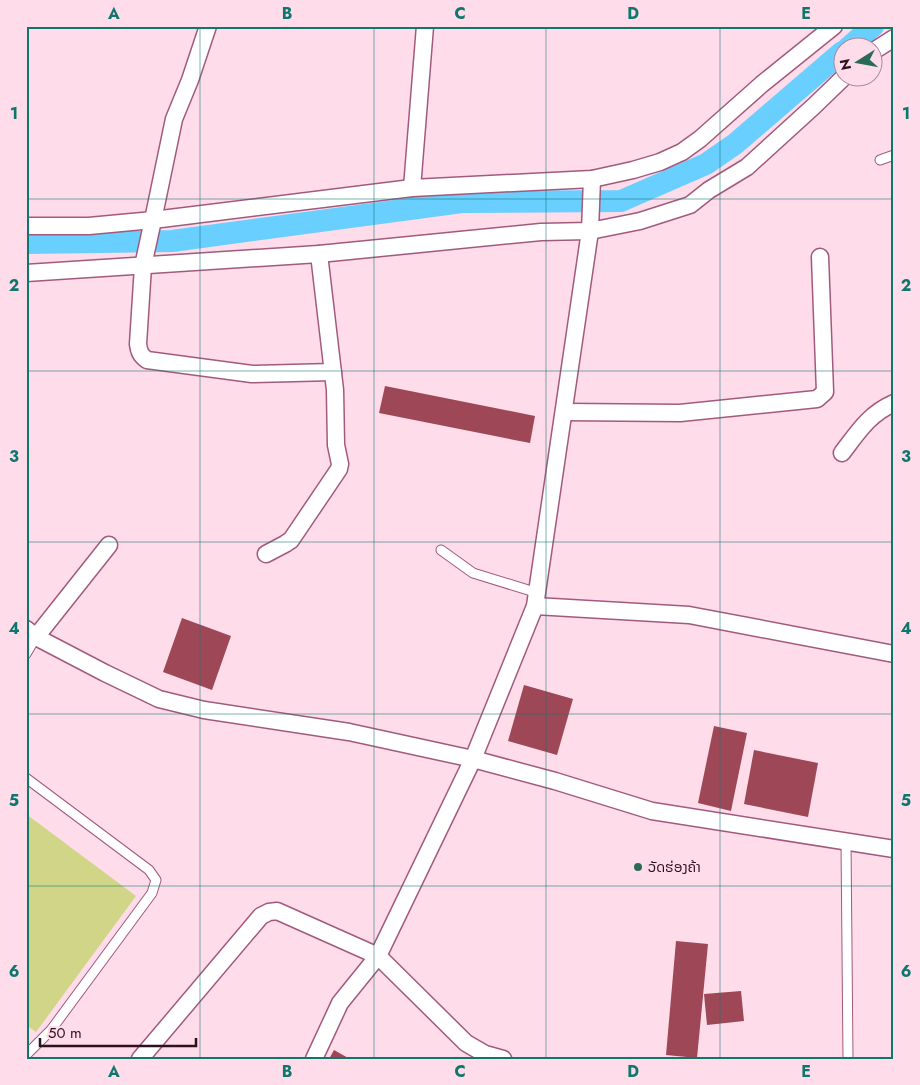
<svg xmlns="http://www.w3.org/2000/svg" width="920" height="1085" font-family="Jost,'Noto Sans Lao',sans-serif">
	<rect width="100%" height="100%" fill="#fedcea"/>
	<path fill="#d1d587" d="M26,814L136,896L36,1032L26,1025Z"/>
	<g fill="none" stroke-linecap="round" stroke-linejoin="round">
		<g stroke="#69cfff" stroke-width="22">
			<path d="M848,48L873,26"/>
			<path d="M26,243L172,241L462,202L621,201L706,164L735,144L842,52"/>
		</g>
	</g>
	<g fill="#9e4757">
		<path d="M385,386L535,416L530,443L379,413Z"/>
		<path d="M182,618L231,636L212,690L163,672Z"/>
		<path d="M524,685L573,699L557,755L508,741Z"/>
		<path d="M714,726L747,733L731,811L698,803Z"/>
		<path d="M754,750L818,763L808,817L744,804Z"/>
		<path d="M676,941L708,944L697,1058L666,1055Z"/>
		<path d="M741,991L744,1021L707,1025L704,994Z"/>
		<path d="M334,1050L350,1059H329Z"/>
	</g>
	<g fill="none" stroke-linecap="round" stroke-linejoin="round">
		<g stroke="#a25a7c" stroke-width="11">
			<g id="service">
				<path d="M880,160L894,155"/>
				<path d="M441,550L473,573L538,593"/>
				<path d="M26,654L36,637"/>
				<path d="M26,778L149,870L156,880L152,893L51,1030L26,1055"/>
				<path d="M846,841L848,1059"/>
			</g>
		</g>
		<g stroke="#a25a7c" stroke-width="19">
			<g id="minor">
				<path d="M208,26L190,80L174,119L153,220L143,266L138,344C139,351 140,355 147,360L252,374L333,372"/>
				<path d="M872,52L894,38"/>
				<path d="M412,188L425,26"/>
				<path d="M26,226H89L153,220L412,188L592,179L633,170L660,162L682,152L700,139L762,84L834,26"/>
				<path d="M26,273L319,254L541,232L590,231L640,221L690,205L709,190L747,167L814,106L843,78"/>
				<path d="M564,412L680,413L817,399L825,392L820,257"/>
				<path d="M842,453C858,432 869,414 894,403"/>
				<path d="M266,554L285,544L291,540L339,469L340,464L336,445L335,390L319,254"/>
				<path d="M535,606L689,615L894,654"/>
				<path d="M26,629L36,637L105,673L159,699L204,710L349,732L473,759L555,781L652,811L894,849"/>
				<path d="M36,637L109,545"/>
				<path d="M140,1059L261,916L269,912L277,911L378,956L466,1043L485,1054L503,1059"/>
				<path d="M314,1059L340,1003L378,956L473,759L535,606L590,231L592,179"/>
			</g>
		</g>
		<use href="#service" stroke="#fff" stroke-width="9"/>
		<use href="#minor" stroke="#fff" stroke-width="16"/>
	</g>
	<path fill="none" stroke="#0f766e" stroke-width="1" stroke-opacity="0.55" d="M200,26V1059M374,26V1059M546,26V1059M720,26V1059M26,199H894M26,371H894M26,542H894M26,714H894M26,886H894"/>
	<circle fill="#2b6a58" stroke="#fedcea" stroke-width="2" cx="638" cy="867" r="5"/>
	<g text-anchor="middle" stroke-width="5" stroke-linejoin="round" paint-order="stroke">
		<g font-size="14" fill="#2e111f" stroke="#fedcea" text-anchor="start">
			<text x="648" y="872">ວັດຮ່ອງຄ້າ</text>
		</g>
	</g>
	<rect width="920" height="1085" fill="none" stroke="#fedcea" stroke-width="55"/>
	<g transform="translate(858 62) rotate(259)"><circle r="24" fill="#fedcea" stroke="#ab8b99"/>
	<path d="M0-4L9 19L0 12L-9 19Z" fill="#2b6a58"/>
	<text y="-8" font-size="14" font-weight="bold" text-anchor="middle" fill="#2e111f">N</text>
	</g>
	<path d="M40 1038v8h156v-8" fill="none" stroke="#2e111f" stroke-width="2.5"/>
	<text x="48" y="1038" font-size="15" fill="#2e111f" stroke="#fedcea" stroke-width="4" paint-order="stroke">50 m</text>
	<rect x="28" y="28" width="864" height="1030" fill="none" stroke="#0f766e" stroke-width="2"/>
	<g font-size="16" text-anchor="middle" font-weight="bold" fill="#0f766e">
		<text x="114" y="19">A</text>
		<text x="287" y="19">B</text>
		<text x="460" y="19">C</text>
		<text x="633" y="19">D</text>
		<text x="806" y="19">E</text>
		<text x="14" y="119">1</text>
		<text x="906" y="119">1</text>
		<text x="14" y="291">2</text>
		<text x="906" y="291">2</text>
		<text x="14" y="462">3</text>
		<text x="906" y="462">3</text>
		<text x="14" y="634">4</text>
		<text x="906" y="634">4</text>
		<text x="14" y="806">5</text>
		<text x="906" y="806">5</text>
		<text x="14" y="977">6</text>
		<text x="906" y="977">6</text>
		<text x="114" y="1077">A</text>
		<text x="287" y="1077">B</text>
		<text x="460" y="1077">C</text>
		<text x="633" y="1077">D</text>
		<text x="806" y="1077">E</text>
	</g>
</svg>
